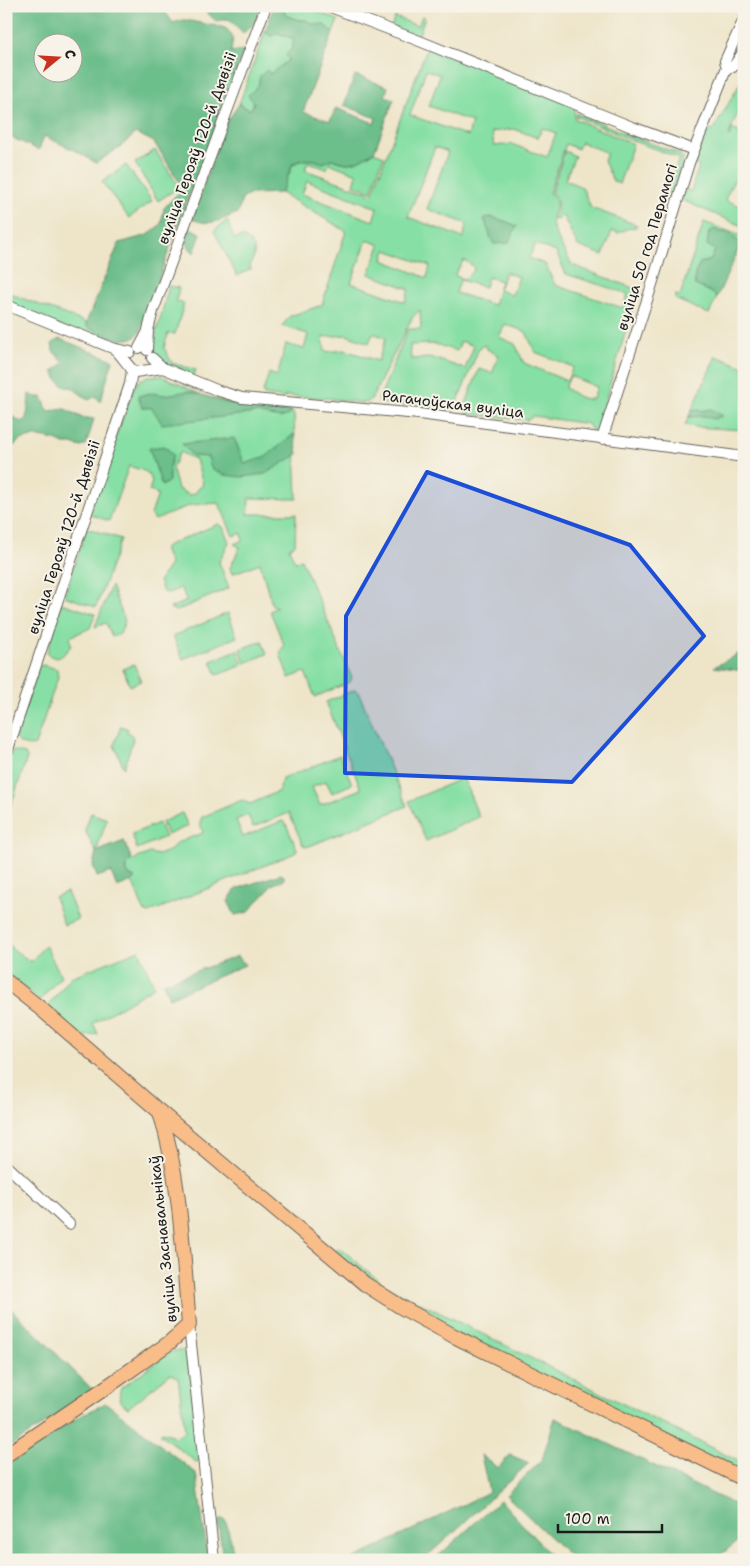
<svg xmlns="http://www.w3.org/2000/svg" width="750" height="1566" font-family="'Shantell Sans',sans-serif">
	<rect width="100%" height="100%" fill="#f7f3e8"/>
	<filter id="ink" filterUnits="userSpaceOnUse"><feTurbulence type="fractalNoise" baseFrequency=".02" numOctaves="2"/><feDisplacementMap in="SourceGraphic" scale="10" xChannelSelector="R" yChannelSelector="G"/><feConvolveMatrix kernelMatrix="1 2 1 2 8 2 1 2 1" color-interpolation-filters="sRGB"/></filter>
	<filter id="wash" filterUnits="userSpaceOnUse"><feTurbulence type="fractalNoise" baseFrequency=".0096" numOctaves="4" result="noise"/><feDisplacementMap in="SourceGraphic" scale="20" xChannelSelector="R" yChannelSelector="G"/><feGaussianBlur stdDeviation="1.12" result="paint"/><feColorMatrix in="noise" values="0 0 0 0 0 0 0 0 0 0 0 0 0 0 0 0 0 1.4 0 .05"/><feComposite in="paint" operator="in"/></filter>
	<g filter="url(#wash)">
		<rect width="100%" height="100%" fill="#eee5c9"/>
		<g fill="#86dfa4" stroke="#517e60" fill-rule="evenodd">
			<path d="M291,6H305L338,20L333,33L324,25L313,24L306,20H299L287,16L282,10Z"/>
			<path d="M422,16L425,17L417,40L390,30L395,17L418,26Z"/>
			<path d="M265,32L271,36L278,33L294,39L289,60L270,74L249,95L254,103L250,110L239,104Z"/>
			<path d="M428,45L574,104L575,119L633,144L619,184L613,181L604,161L607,153L581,142L578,149L566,144L549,193C562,203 553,209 552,221C552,232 567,255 572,265L638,290L597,428L593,432L588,424L533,416L528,420L467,414L465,411V406L479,369L492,373L499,356L487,349L485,345L479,348L454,411L380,403L379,399L408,329H421L420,310L412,318L372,398L368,402L364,403L325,398L285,396V398L264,395L263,392L269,373L277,376L286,344L304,349L308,334L282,326L290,316L322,305L346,231L281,193L293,164C306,159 310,158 323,163L332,159C353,167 355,162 374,152L384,156L371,191L354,185L357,174L329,163L326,169L308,162L305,170L372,194ZM426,70L440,75L429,106L472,122L468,136L410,115ZM542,128L556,133L547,157L511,144L494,146L492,132L514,129L538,138ZM435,147L448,152L427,209L467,224L463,238L408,217ZM307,181L377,208L373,221L302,194ZM367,240L380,245L369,274L409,289L405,302L351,283ZM535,244L556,252L566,274L628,294L623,308L555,285L545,264L529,258ZM386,250L430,266L427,278L383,260ZM464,260L473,266L474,270L464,280L456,276L455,274ZM505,272L519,277L512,295L499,290ZM488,277L501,281L494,305L456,293L460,280L485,287ZM505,324L526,332L535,352L573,367L567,381L524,363L515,344L499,337ZM373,333L386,338L378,361L345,350L325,352L323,337L346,335L369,343ZM461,341L474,346L465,369L433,358L411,359L410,345L435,344L457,351ZM570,376L597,387L593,399C580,400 575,394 565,388Z"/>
			<path d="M744,76V96L728,137H729L732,129L744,134V173L733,182L725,200L740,206L744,197V227L682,200L685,189L691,191L699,166L689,163L702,127L713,131Z"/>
			<path d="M577,113L626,134L679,154L683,157V161L669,202L665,200L679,158L631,140L576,116Z"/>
			<path d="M155,150L179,187L158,201L135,163Z"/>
			<path d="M565,151L575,156L565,180L582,187L591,208L637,225L635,228L632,227L618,233L612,231L603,255L578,246L563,216L554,220C557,210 561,200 551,193Z"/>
			<path d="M126,165L152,201L129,218L102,182Z"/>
			<path d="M227,220L234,239L243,237C256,245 257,251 250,265L251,269L237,276L214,231Z"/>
			<path d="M704,222L744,237L741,244L729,232H721L714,229L715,250L711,260L700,263L695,274V285C703,289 710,290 717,297L709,314L675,299V295L680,296Z"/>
			<path d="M169,286L179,288L176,301L184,304L175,334L168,333L164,348L172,363L196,370L194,376C184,372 174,368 165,363C146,351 157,332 161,316C164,306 166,296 169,286Z"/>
			<path d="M6,292L79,320L86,323L88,327L112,336L108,346L6,304Z"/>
			<path d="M716,356L744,367V430L694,427L685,425Z"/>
			<path d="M148,376H162L202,395L223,401L239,404L291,410L294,415L297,499L249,498L248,514H296L295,545L289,548L295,562L301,559L352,678L350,682L315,697L305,672L289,678L280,654L284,645L270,611L277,607L272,605L260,563L232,574L230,568L240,547L234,544L243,540L241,533L233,536L219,503L191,505L155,520L151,515L158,494L149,491L152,481L147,472L129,466L109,521L87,513L135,386L140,380ZM180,452L196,460L203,484L195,493L189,495L178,489L172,468Z"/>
			<path d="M218,524L223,527L229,542L219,562L229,588L176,611L170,608L187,601L181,588L168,593L163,592L159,581L170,564L164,549L166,546Z"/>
			<path d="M87,528L121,539L96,607L64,596Z"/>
			<path d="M111,586L125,621L120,634L112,637L106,623L95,627Z"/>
			<path d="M61,603L95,614L90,628L70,637L71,646C62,656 60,662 47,654Z"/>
			<path d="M228,613L237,637L183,659L173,636Z"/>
			<path d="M262,641L267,654L245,663L240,649Z"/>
			<path d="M237,650L243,665L217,675L211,661Z"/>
			<path d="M134,664L141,681L130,686L123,669Z"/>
			<path d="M43,665L57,669L58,677L35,745C28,747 19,745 15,738L38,667Z"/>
			<path d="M354,690L358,691L407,806L307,847L303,845L289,813L253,827L248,815L236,820L243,837L282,821L285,822L297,849L295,853L148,913L144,911L132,881L134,878L127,873V864L130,861L150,853L158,855L171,850L176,843L203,833L200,822L202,817L242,800L250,804L279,791L282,779L340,755L352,784L332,793L326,781L312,787L320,805L361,789L326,702Z"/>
			<path d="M121,726L128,729L127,732L131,734L133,739L124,768L114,745Z"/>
			<path d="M15,751L25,754L27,758L6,820V767L11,752Z"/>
			<path d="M463,778L479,817L426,841L409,801Z"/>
			<path d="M91,813L107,819L96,852L85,830Z"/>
			<path d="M182,813L188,826L167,835L162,822Z"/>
			<path d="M159,823L165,837L137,849L132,834Z"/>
			<path d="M67,892L78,919L64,925L54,897Z"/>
			<path d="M6,906V937L10,947L31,962L45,945L61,976L41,999L39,1000L20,984L6,971Z"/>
			<path d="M139,950L154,987L93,1023L98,1034L80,1037L48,1006L71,977Z"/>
			<path d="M340,1248L384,1285L744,1464V1479L454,1336L330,1253Z"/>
			<path d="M181,1350L188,1357L200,1460L196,1462L160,1434L162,1432L172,1435L173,1438L185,1431L178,1377L170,1374L128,1408C119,1401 118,1398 121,1388L172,1351Z"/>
		</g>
		<g fill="#6cbe8a" stroke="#446d53" fill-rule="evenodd">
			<path d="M9,6H161L173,23C177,22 181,20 185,20C190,21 223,27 225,28C229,30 231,35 233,38L231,52L244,50L179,222L140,332L134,338L119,340L87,327L86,323L119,243L148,235L161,224L164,208L183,188L154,142L136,133L120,147L96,163L80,153L44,136L39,150L6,135V15ZM42,42H72V72H42Z"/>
			<path d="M200,6H261L255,23L243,33L229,19L216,21Z"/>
			<path d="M274,6H291L283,10L287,16L299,20H306L313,24L324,25L333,33L303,112L330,121L336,108L374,123L376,118L344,105L355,75L388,87L385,96L394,99L374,152C355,162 353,167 332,159L323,163C310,158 306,159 293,163L281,193L251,194L242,199L238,213C219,220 212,227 192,219L224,126L239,104L250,110L254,103L248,95L258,86L260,76L267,70L270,74L289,60L286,55L292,48L294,39L278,33L271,36L265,32Z"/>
			<path d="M490,217L505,221L517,226L508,243L494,244L491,239L484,218Z"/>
			<path d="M187,226L201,234L194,253C185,245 184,236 187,226Z"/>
			<path d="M714,229L721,232H729L741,244L717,297C710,290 703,289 695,285V274L700,263L711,260L715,250L707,245L709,232Z"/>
			<path d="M60,339L113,360L100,402L96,396L89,400L71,387H65L57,380L53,371L64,363L53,351L52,343Z"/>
			<path d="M188,391L238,406L292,412L289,415L280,418L256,413L162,424L152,408H142L138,396L151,393L165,395Z"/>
			<path d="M29,394L35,397H42L48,411L65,409L81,417L94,419L86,445L81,447L72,444H64L55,440L35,436L20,440L9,450L6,449V421L14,417L21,422L25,420C29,411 28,403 29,394Z"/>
			<path d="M692,409L701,411L711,409L723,416L714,419L704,416L689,417Z"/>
			<path d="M294,434L298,454L265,474L242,477L224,475L211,468L208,457L193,456L182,444L234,438L245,464L267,456Z"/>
			<path d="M165,446L173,455L169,468V481L162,486L149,448Z"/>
			<path d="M744,651V671L714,667Z"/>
			<path d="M124,841L132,860L127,864C125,871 128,876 135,878L132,881L117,887L111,872L97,877L93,865L96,852Z"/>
			<path d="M281,874L284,876V880L271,885C265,897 256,900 249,912L235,915L228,901L236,889Z"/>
			<path d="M238,956L245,965L169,998L163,983Z"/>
			<path d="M6,1304L94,1391L6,1449Z"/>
			<path d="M106,1403L196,1473L208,1560H6V1466L78,1417Z"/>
			<path d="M555,1418L744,1509V1536L714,1560H574L506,1495L542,1460Z"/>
			<path d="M481,1455L498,1468L510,1455L529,1463L423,1560H351L489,1492Z"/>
			<path d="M500,1500L555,1560H434Z"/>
			<path d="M221,1519L226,1521L235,1560H223L218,1522Z"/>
		</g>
	</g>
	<g filter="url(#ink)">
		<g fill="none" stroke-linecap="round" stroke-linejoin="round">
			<g stroke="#666259" stroke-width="12">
				<g id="minor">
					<path d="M328,6L417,40L632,127L694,150"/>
					<path d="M6,10L7,6"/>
					<path d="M727,67H733L744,51"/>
					<path d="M6,305L115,349L130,352"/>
					<path d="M139,348L147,333"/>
					<path d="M115,349C122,356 129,368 135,372L163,368"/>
					<path d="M147,350L148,330L153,311L266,6"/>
					<path d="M152,358L163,368L219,391L242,398L419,414L744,457"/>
					<path d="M602,439L650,291L689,163L727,67L725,61L744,19"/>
					<path d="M6,755L130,384L132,370"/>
					<path d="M6,1165L69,1224"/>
					<path d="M189,1325L214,1560"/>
				</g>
			</g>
			<g stroke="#666259" stroke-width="16">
				<g id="major">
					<path d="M6,981L40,1008L160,1112L365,1284L401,1307L454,1336L744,1479"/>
					<path d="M6,1455L111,1384L169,1343L189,1325C183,1254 181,1181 160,1112"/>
				</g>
			</g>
			<use href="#minor" stroke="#fff" stroke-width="10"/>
			<use href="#major" stroke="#f8bd89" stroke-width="14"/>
		</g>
	</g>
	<path fill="#1d4ed8" fill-opacity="0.2" stroke="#1d4ed8" stroke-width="4" stroke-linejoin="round" d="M427,472L630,545L704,636L572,782L345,773L346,616Z"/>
	<g text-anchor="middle" stroke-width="4" stroke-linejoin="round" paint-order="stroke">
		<g font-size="15" fill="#1c1c1c" stroke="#f7f3e8">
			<text transform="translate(197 148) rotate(-70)" y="5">вуліца Герояў 120-й Дывізіі</text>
			<text transform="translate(647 247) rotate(-73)" y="5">вуліца 50 год Перамогі</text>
			<text transform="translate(453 404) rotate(7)" y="5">Рагачоўская вуліца</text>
			<text transform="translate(64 537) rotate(-72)" y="5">вуліца Герояў 120-й Дывізіі</text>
			<text transform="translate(163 1239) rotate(-96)" y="5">вуліца Заснавальнікаў</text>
		</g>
	</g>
	<rect width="750" height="1566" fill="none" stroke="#f7f3e8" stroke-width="25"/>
	<g transform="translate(58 58) rotate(72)"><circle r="24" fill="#f7f3e8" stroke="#9f9d96"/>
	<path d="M0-4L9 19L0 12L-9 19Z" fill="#c8321e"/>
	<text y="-8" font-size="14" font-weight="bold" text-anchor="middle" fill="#1c1c1c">С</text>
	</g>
	<path d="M558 1524v8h104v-8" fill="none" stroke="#1c1c1c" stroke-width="2.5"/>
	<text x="565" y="1524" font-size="15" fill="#1c1c1c" stroke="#f7f3e8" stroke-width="4" paint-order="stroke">100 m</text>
</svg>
